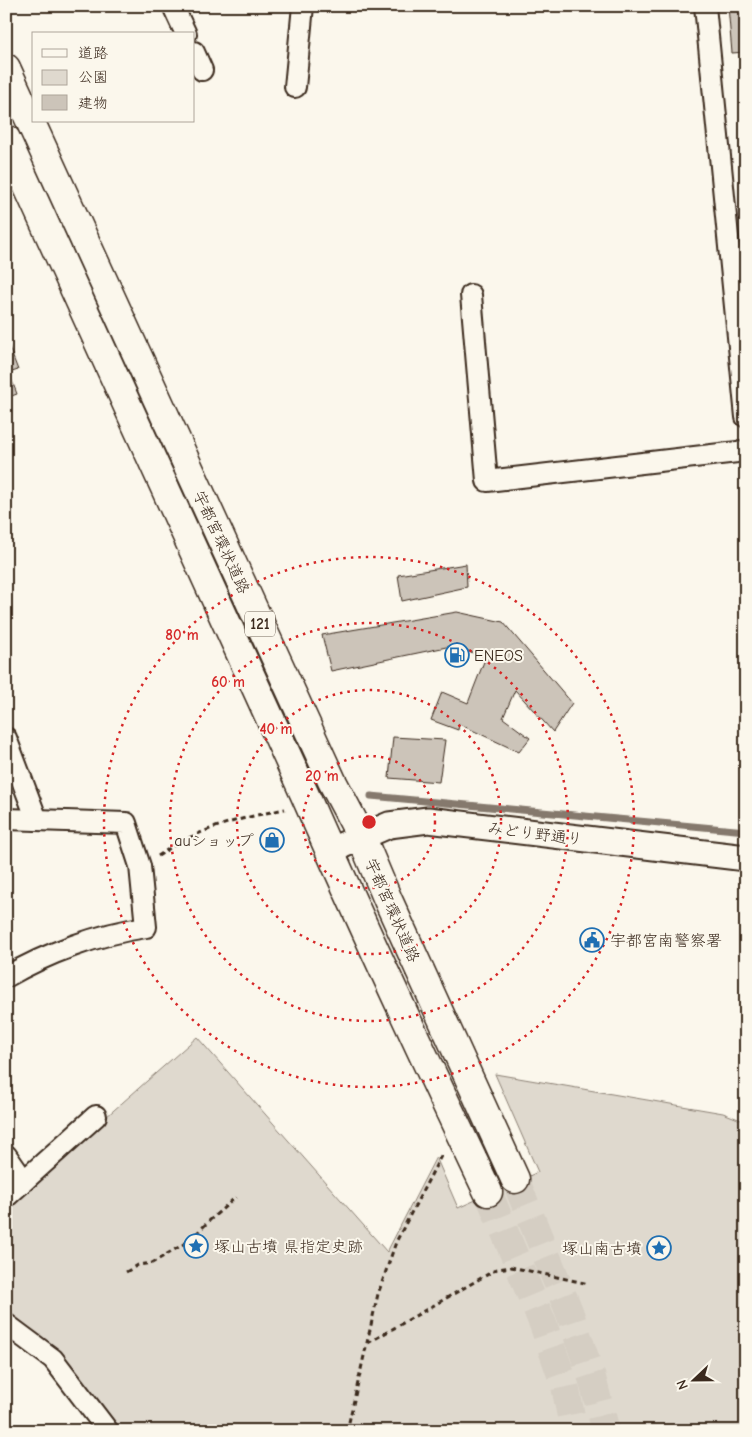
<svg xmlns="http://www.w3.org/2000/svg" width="752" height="1437" font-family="'Comic Neue','Klee One',sans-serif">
	<rect width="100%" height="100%" fill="#fbf7ec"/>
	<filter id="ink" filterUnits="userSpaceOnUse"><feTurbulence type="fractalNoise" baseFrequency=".02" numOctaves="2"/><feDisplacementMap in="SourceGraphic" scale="10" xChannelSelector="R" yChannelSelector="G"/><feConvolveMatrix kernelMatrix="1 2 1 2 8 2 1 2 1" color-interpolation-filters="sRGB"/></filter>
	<g filter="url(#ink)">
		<path fill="#dfd9ce" stroke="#8d8276" d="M197,1037L387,1252L436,1157L458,1208L538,1172L495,1074L723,1113L746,1122V1431H113L6,1316V1205Z"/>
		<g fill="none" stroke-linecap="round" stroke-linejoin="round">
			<path stroke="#85796d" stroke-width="7" d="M371,796L746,831"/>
		</g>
		<g fill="#ccc4b9" stroke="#3b2a1e">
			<path d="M728,6H746V52L732,53Z"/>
			<path d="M6,339L18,370L9,373L17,394L6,398Z"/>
			<path d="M466,564L467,587L402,601L398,575Z"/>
			<path d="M457,612L503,622L572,703L553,732L515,690L503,718L530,738L519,752L459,724L458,730L431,720L442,692L468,703L485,659L456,645L331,671L322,635Z"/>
			<path d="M393,737L445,740L439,782L389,778Z"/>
		</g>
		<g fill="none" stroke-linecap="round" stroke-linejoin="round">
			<g stroke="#d5cec3" stroke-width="28" stroke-dasharray="28 14" stroke-linecap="butt">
				<path d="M515,1179L569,1311L592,1378L606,1431"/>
				<path d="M488,1192L543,1324L565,1386L574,1431"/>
			</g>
			<g stroke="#3b2a1e" stroke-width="24">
				<g id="minor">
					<path d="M173,6L186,34"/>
					<path d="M705,6L746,417"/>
					<path d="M194,52L202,70"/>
					<path d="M295,87L303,6"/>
					<path d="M471,295L487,481L746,451"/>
					<path d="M6,738L37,820"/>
					<path d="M6,819L126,823L140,866L146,927C99,934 47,953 6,977"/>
					<path d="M6,1155L24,1181"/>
					<path d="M6,1197L96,1116"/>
					<path d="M6,1324L53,1359L108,1431"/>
				</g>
			</g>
			<g stroke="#3b2a1e" stroke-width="29">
				<path id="tertiary" d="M329,851L389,825L428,820L746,858"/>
			</g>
			<g stroke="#3b2a1e" stroke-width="31">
				<g id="trunk">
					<path d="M6,68L332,781L361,836L388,900L515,1179"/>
					<path d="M6,139L304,793C363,927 425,1060 488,1192"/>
				</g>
			</g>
			<g stroke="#3b2a1e" stroke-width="3" stroke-dasharray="5 4" stroke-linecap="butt">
				<path d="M158,856C196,829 241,818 285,809"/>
				<path d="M126,1272L138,1265L152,1263L189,1241L210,1220L236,1197"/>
				<path d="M368,1343L497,1269L511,1267L589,1284"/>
				<path d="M347,1431L378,1294L396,1242L443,1152"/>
			</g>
			<use href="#minor" stroke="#fbf7ec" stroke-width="20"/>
			<use href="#tertiary" stroke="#fbf7ec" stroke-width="25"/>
			<use href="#trunk" stroke="#fbf7ec" stroke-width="28"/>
		</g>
	</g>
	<g fill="none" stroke="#d62828" stroke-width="2.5" stroke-dasharray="2.5 5">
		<circle cx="369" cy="822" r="66"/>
		<circle cx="369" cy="822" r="132"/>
		<circle cx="369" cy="822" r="199"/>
		<circle cx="369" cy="822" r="265"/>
	</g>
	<defs>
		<g id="fuel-ring" transform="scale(1.25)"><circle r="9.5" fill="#fbf7ec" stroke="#1f6fb2" stroke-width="1.5"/><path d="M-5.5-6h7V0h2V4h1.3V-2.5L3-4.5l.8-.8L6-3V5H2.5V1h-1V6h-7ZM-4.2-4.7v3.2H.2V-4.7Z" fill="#1f6fb2"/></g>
		<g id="shop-ring" transform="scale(1.25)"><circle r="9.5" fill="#fbf7ec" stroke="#1f6fb2" stroke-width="1.5"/><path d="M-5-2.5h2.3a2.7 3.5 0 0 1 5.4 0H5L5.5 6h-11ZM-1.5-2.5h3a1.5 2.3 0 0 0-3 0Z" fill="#1f6fb2"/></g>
		<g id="civic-ring" transform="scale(1.25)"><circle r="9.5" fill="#fbf7ec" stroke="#1f6fb2" stroke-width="1.5"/><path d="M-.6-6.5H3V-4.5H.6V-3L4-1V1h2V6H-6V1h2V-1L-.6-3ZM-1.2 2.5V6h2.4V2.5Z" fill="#1f6fb2"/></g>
		<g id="sight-ring" transform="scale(1.25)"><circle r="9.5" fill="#fbf7ec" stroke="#1f6fb2" stroke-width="1.5"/><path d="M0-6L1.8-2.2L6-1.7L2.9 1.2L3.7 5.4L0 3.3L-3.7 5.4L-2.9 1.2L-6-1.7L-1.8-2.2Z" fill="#1f6fb2"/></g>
	</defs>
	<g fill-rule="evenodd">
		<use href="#fuel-ring" x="457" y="655"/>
		<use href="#shop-ring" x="272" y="840"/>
		<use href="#civic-ring" x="592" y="940"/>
		<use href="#sight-ring" x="196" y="1246"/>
		<use href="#sight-ring" x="659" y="1248"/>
	</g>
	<g text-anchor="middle" stroke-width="4" stroke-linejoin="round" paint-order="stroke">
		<rect fill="#fbf7ec" stroke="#75685c" stroke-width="1" x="245" y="611.5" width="30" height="25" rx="4"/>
		<g font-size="15" font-weight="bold" fill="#3b2a1e">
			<text x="260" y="629">121</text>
		</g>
		<g font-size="16" fill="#3b2a1e" stroke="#fbf7ec">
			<text transform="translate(222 542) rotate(65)" y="6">宇都宮環状道路</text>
			<text transform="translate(535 833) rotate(7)" y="6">みどり野通り</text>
			<text transform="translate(393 910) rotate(66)" y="6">宇都宮環状道路</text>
		</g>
		<g font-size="16" fill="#3b2a1e" stroke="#fbf7ec" text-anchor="start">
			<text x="474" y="661">ENEOS</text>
			<text x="254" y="846" text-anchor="end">auショップ</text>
			<text x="610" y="946">宇都宮南警察署</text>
			<text x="214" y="1252">塚山古墳 県指定史跡</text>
			<text x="642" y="1254" text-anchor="end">塚山南古墳</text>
		</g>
	</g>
	<circle cx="369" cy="822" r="8" fill="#d62828" stroke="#fbf7ec" stroke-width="2.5"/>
	<g font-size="15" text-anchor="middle" font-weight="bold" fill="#d62828" stroke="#fbf7ec" stroke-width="4" stroke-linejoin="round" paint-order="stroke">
		<text x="182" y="640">80 m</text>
		<text x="228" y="687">60 m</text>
		<text x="276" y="734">40 m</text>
		<text x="322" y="781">20 m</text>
	</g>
	<rect width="752" height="1437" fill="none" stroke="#fbf7ec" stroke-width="25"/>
	<rect x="12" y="12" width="727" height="1412" fill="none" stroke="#3b2a1e" stroke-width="2" filter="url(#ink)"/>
	<rect x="32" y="32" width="162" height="90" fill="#fbf7ec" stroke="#aea59a"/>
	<rect x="42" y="49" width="25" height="8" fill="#fbf7ec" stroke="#aea59a"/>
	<text x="78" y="58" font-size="15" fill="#3b2a1e">道路</text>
	<rect x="42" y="70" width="25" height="15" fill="#dfd9ce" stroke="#aea59a"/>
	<text x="78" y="82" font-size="15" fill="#3b2a1e">公園</text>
	<rect x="42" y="95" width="25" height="15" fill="#ccc4b9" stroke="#aea59a"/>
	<text x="78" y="108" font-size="15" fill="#3b2a1e">建物</text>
	<g transform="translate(694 1380) rotate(248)" stroke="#fbf7ec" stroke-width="4" paint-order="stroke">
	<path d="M0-4L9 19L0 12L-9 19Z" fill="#3b2a1e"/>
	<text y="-8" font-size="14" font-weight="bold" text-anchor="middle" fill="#3b2a1e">N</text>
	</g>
</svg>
